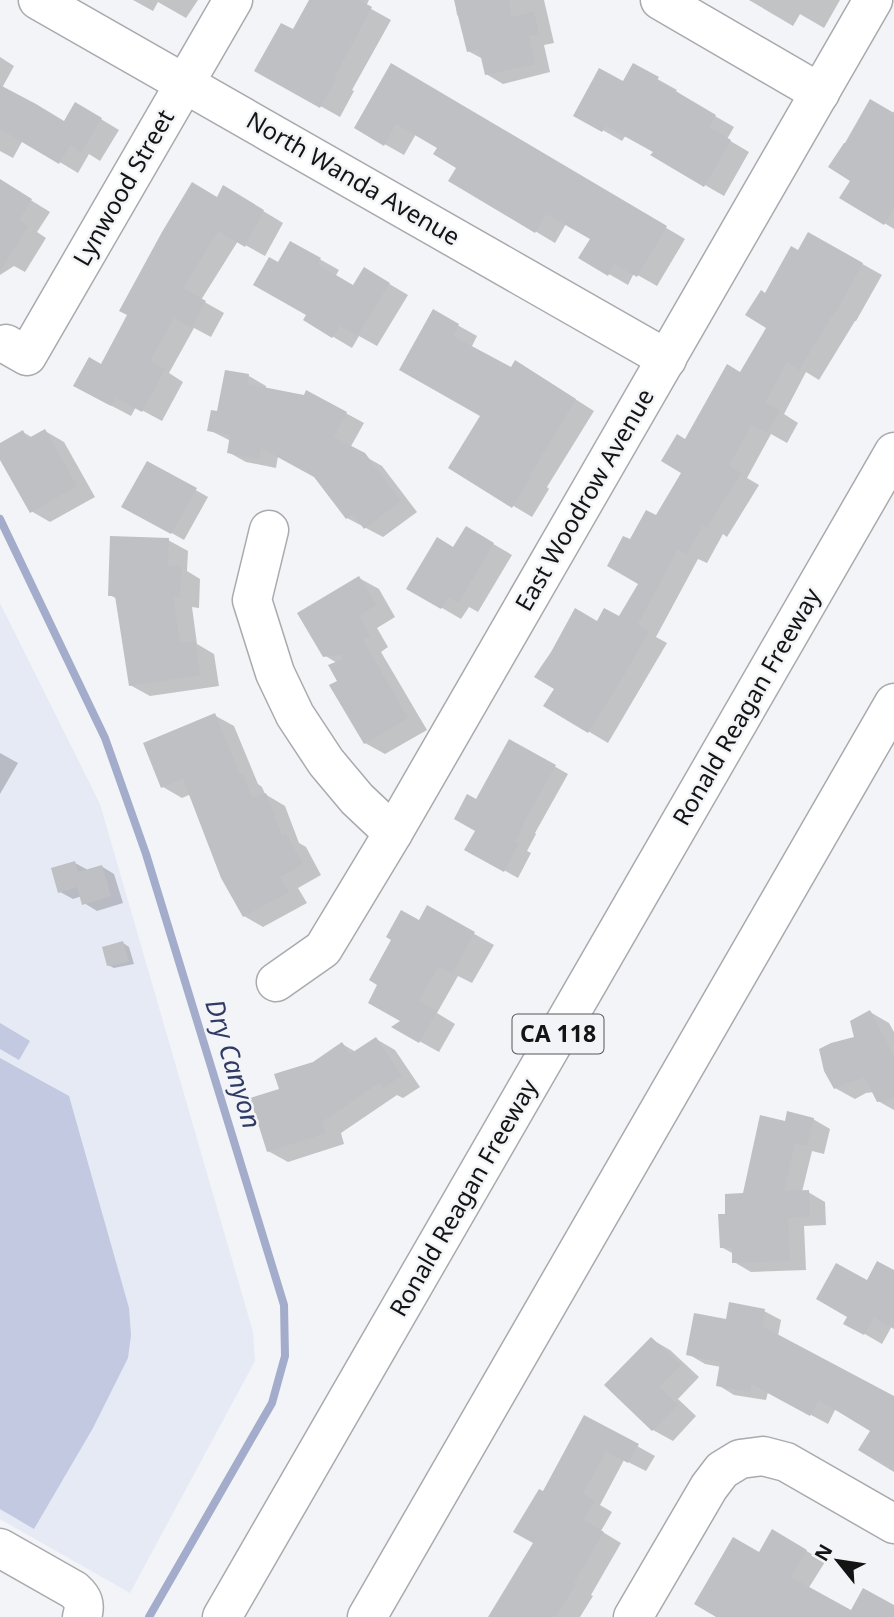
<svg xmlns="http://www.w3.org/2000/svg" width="894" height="1617" font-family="'Noto Sans',sans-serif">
	<rect width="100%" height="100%" fill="#f3f4f7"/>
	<path fill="#e6eaf4" d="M0,603L100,804L253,1332L255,1361L130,1593L0,1519Z"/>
	<g fill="#c2c9e0">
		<path d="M0,1023L30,1041L19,1060L0,1049Z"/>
		<path d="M0,1058L69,1096L129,1308L131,1335L128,1358L93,1428L34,1529L0,1509Z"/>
	</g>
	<g fill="#0003">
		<path d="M133,0H198L186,18L158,2L153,11Z"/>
		<path d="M311,0H369L366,6L391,20L352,90L354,91L340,117L256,70L294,32Z"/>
		<path d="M455,0H544L554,43L544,45L550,72L503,84L486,74L483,59L468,51L460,17L457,15Z"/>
		<path d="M749,0H840L824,28L800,14L793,26Z"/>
		<path d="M0,57L14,66L2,88L65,123L76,104L119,130L100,161L89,154L78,173L23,140L13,158L0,151Z"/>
		<path d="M392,66L685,239L657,286L634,273L628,285L581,258L592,239L566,224L555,243L451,181L459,168L439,147L416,134L404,155L356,128Z"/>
		<path d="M634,66L677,90L675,93L734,127L727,139L749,152L724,196L653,155L655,151L626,135L622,141L576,115L624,83Z"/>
		<path d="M894,111V229L842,197Z"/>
		<path d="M0,181L50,212L37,232L46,238L25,272L14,266L0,275Z"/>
		<path d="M217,199H243L283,223L265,256L238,241L201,300L224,313L211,337L194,328L169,373L183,382L162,421L136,407L131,416L95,397L102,366Z"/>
		<path d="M809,234L882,275L856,321H855L819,380L806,372L784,414L798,423L787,443L771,434L747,478L759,485L727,537L723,534L707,563L698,559L656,637L667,643L608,743L546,706L598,623L619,619L640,584L630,542L656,518L684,473L686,442L740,374L769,327L766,295L799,252Z"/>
		<path d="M291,243L339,270L335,277L353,287L364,269L408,295L377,346L359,336L352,348L305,320L308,315L279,264Z"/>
		<path d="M434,312L477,336L471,348L511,370L534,373L594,411L547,487L549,489L532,517L450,468L482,415Z"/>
		<path d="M249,376L266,386V389L305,396L307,392L364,423L350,448L382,466L417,512L383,537L347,518L316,477L278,456L276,468L246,462L228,452L231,441L209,430L219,413Z"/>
		<path d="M45,431L64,442L95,497L50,522L31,511L0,457V445L23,432L33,438Z"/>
		<path d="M148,463L208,497L184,540L124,506Z"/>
		<path d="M466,528L512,555L478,612L469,607L461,619L408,588L454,549Z"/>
		<path d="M168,540L188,551L187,571L200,579L199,608L192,607L197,644L214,654L219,686L150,696L130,685L117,599L110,595Z"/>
		<path d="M359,578L379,589L395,617L377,628L388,647L381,652L427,730L385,754L365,743L332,686L339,681L337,663L324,655Z"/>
		<path d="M214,715L234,726L258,784L262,787L265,794L285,806L299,843L306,847L321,875L298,888L307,903L263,927L244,916L191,794L182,798L163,787Z"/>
		<path d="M510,741L568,774L535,833L536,834L527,851L531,853L518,878L466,849L477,830L476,801Z"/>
		<path d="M0,753L18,763L0,794Z"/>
		<path d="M75,863L88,870L101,866L114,874L123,903L97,911L84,903L82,896L73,899L60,892Z"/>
		<path d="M428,908L494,945L472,983L458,976L437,1013L455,1024L439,1052L394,1027L403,1021L420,922Z"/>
		<path d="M123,943L129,947L134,964L114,968L108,965Z"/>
		<path d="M870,1012L889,1023L894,1032V1110L878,1101L874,1092L866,1093L855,1099L835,1088Z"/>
		<path d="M376,1039L395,1050L420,1087L403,1098L397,1095L341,1133L344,1144L288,1162L268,1151L281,1090L314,1063L342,1044L356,1052Z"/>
		<path d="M813,1119L830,1129L824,1154L812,1151L802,1192H808L825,1202L826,1225L804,1226L806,1270L751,1272L734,1262V1254L721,1247L727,1215L744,1194L786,1123Z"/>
		<path d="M894,1272V1327L892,1326L882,1344L846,1323L867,1283Z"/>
		<path d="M764,1311L781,1320L778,1336L894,1398V1470L873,1431L836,1408L828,1424L768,1392L766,1400L734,1395L718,1385L721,1367L705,1364L688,1354L728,1321Z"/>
		<path d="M651,1339L670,1350L699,1377L678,1399L696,1416L673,1441L653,1430L607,1385Z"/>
		<path d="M585,1417L655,1456L646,1471L624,1460L600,1505L612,1512L601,1531L621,1543L591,1595L593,1596L580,1617H491L535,1543L543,1493Z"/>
		<path d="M773,1531L825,1562L808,1589L851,1612L894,1607V1617H718Z"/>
	</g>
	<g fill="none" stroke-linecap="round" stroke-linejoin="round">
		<path stroke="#a3accb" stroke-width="8" d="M0,519L105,738L146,854L284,1305L285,1356L272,1403L149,1617"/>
	</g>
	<g fill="#bfc0c3">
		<path d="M309,0H359L372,7L334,78L336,79L320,108L254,71L281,23L293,29Z"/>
		<path d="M454,0H509L511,17L534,12L539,34L529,36L535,64L485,75L479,49L467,52Z"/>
		<path d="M391,63L667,226L637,277L614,264L608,276L578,258L590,239L546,214L535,233L448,181L456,168L433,154L437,148L396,124L384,146L354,128Z"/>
		<path d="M633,63L659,77L657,80L716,115L709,127L731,140L704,187L650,155L653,152L606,126L602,132L573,116L599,68L623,81Z"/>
		<path d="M0,85L36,104L64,121L75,102L102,118L81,152L70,145L59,164L0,129Z"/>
		<path d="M870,99L894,113V208L884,225L839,198L850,181L828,167L844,143H845Z"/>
		<path d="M0,179L32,199L19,220L28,226L0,271Z"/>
		<path d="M192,182L217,197L223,185L264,210L245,247L218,231L183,288L206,301L191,328L174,318L150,361L165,369L142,412L116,398L111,406L73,386L89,357L101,364L127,315L119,311L162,232Z"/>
		<path d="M808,232L863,263L836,312L835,311L799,370L787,362L765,402L780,410L767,433L751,425L729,466L741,473L707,528L703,525L687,554L678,549L638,624L649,631L626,672L588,733L543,706L554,689L534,677L551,652L575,608L597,621L604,608L619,616L638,584L607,566L623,536L630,539L646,510L656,515L681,473L661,461L677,434L685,439L727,364L740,372L766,328L745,315L761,290L765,293L791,246L798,250Z"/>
		<path d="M290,241L321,258L317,264L353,285L364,267L390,283L357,336L340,326L332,338L303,320L306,315L253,285L269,257L278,262Z"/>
		<path d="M433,309L459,324L453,336L511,367L515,360L576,399L530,475L531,476L512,508L448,468L480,416L399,370Z"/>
		<path d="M225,370L249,374L248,384L304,395L306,390L347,412L334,437L365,453L401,501L364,529L353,514L346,519L314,477L261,448L259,459L227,453L230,435L207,431L211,410L217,411Z"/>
		<path d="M45,429L77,486L30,513L0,460V443L23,430L27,439Z"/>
		<path d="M147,461L197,488L171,534L121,507Z"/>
		<path d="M466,526L494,543L458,603L449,597L441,609L406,589L437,537L453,547Z"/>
		<path d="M110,536L169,538L168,566H182L180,597H173L180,643L195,641L200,675L129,686L115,596H108Z"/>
		<path d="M359,576L376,605L359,616L370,636L363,640L408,718L364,744L329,685L337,681L328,665L343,659L341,654L323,657L297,613Z"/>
		<path d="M215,713L240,775L243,773L252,798L266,793L282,836L286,834L303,864L280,877L289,892L243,917L221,878L183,779L161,788L143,743Z"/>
		<path d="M509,739L556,765L523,824L524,825L515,842L519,844L504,872L464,850L475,831L454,819L467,794L476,799Z"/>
		<path d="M75,861L78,872L102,865L111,896L82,905L77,887L58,893L51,868Z"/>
		<path d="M427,905L475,932L452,974L438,966L419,1001L437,1011L419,1043L391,1027L400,1021L368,1003L377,985L369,980L391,940L386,937L401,910L419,920Z"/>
		<path d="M123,941L129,962L107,966L102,947Z"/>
		<path d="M870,1010L889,1046L894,1058V1098L877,1102L865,1078L847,1083L834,1089L824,1071L819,1049L831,1043L854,1037L850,1021Z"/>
		<path d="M376,1037L402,1076L383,1088L379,1083L322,1122L326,1133L267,1152L250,1098L279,1089L274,1074L313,1062L342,1042L350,1054Z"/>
		<path d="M787,1111L814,1118L807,1146L795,1143L784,1191L809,1190L810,1216L788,1218L790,1261L732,1263V1248H720L718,1214H725V1194L743,1193L760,1115L785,1121Z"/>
		<path d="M877,1261L894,1270V1329L874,1317L864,1335L843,1324L847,1317L816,1299L836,1263L867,1280Z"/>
		<path d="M729,1302L765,1309L762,1326L894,1396V1472L858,1450L870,1431L819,1400L810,1416L751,1384L750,1392L716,1386L720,1362L686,1355L694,1313L726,1319Z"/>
		<path d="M651,1337L681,1365L659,1387L678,1405L652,1431L604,1385Z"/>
		<path d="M584,1415L639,1444L628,1463L606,1451L583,1493L595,1501L584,1520L604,1532L574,1583L576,1584L556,1617H488L533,1543L513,1532L539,1489L543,1491Z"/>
		<path d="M772,1529L807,1550L791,1577L851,1610L863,1588L894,1605V1617H716L694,1604L733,1537L759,1552Z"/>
	</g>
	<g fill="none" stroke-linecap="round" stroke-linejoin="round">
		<g stroke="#a9aaad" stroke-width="41">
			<g id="minor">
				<path d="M38,0L667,359"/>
				<path d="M660,0L820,93"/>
				<path d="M6,344L27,356L233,0"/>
				<path d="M269,530L252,600L275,673L295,715L326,762L357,799L393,833"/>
				<path d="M276,982L323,949L393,833L873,0"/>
				<path d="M0,1548L74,1590C83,1598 86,1604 82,1617"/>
				<path d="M633,1617L709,1487L722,1470L740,1459L763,1456L786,1462L894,1524"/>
			</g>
		</g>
		<g stroke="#a9aaad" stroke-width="41">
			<g id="highway">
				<path d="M222,1617L894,452"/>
				<path d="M367,1617L894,703"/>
			</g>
		</g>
		<use href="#minor" stroke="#fff" stroke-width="38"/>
		<use href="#highway" stroke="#fff" stroke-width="38"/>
	</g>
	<g text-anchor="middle" stroke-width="5" stroke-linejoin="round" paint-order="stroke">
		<rect fill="#f3f4f7" stroke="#575759" stroke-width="2" x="512.5" y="1014.5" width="91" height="39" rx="5"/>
		<g font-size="23" font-weight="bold" fill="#141415">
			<text x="558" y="1042">CA 118</text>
		</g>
		<g font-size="24" fill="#141415" stroke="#f3f4f7">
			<text transform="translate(353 179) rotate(30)" y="8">North Wanda Avenue</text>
			<text transform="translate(124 188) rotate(-60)" y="8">Lynwood Street</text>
			<text transform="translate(585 500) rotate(-60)" y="8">East Woodrow Avenue</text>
			<text transform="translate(747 707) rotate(-60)" y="8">Ronald Reagan Freeway</text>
			<text transform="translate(464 1198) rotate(-60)" y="8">Ronald Reagan Freeway</text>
		</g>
		<g font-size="26" font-style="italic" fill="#303b65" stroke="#f3f4f7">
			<text transform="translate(233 1064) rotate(73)" y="9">Dry Canyon</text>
		</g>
	</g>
	<g transform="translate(838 1561) rotate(300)" stroke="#f3f4f7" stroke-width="5" paint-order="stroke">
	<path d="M0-5L12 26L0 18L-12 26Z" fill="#141415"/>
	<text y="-10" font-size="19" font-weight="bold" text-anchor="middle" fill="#141415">N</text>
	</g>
</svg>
